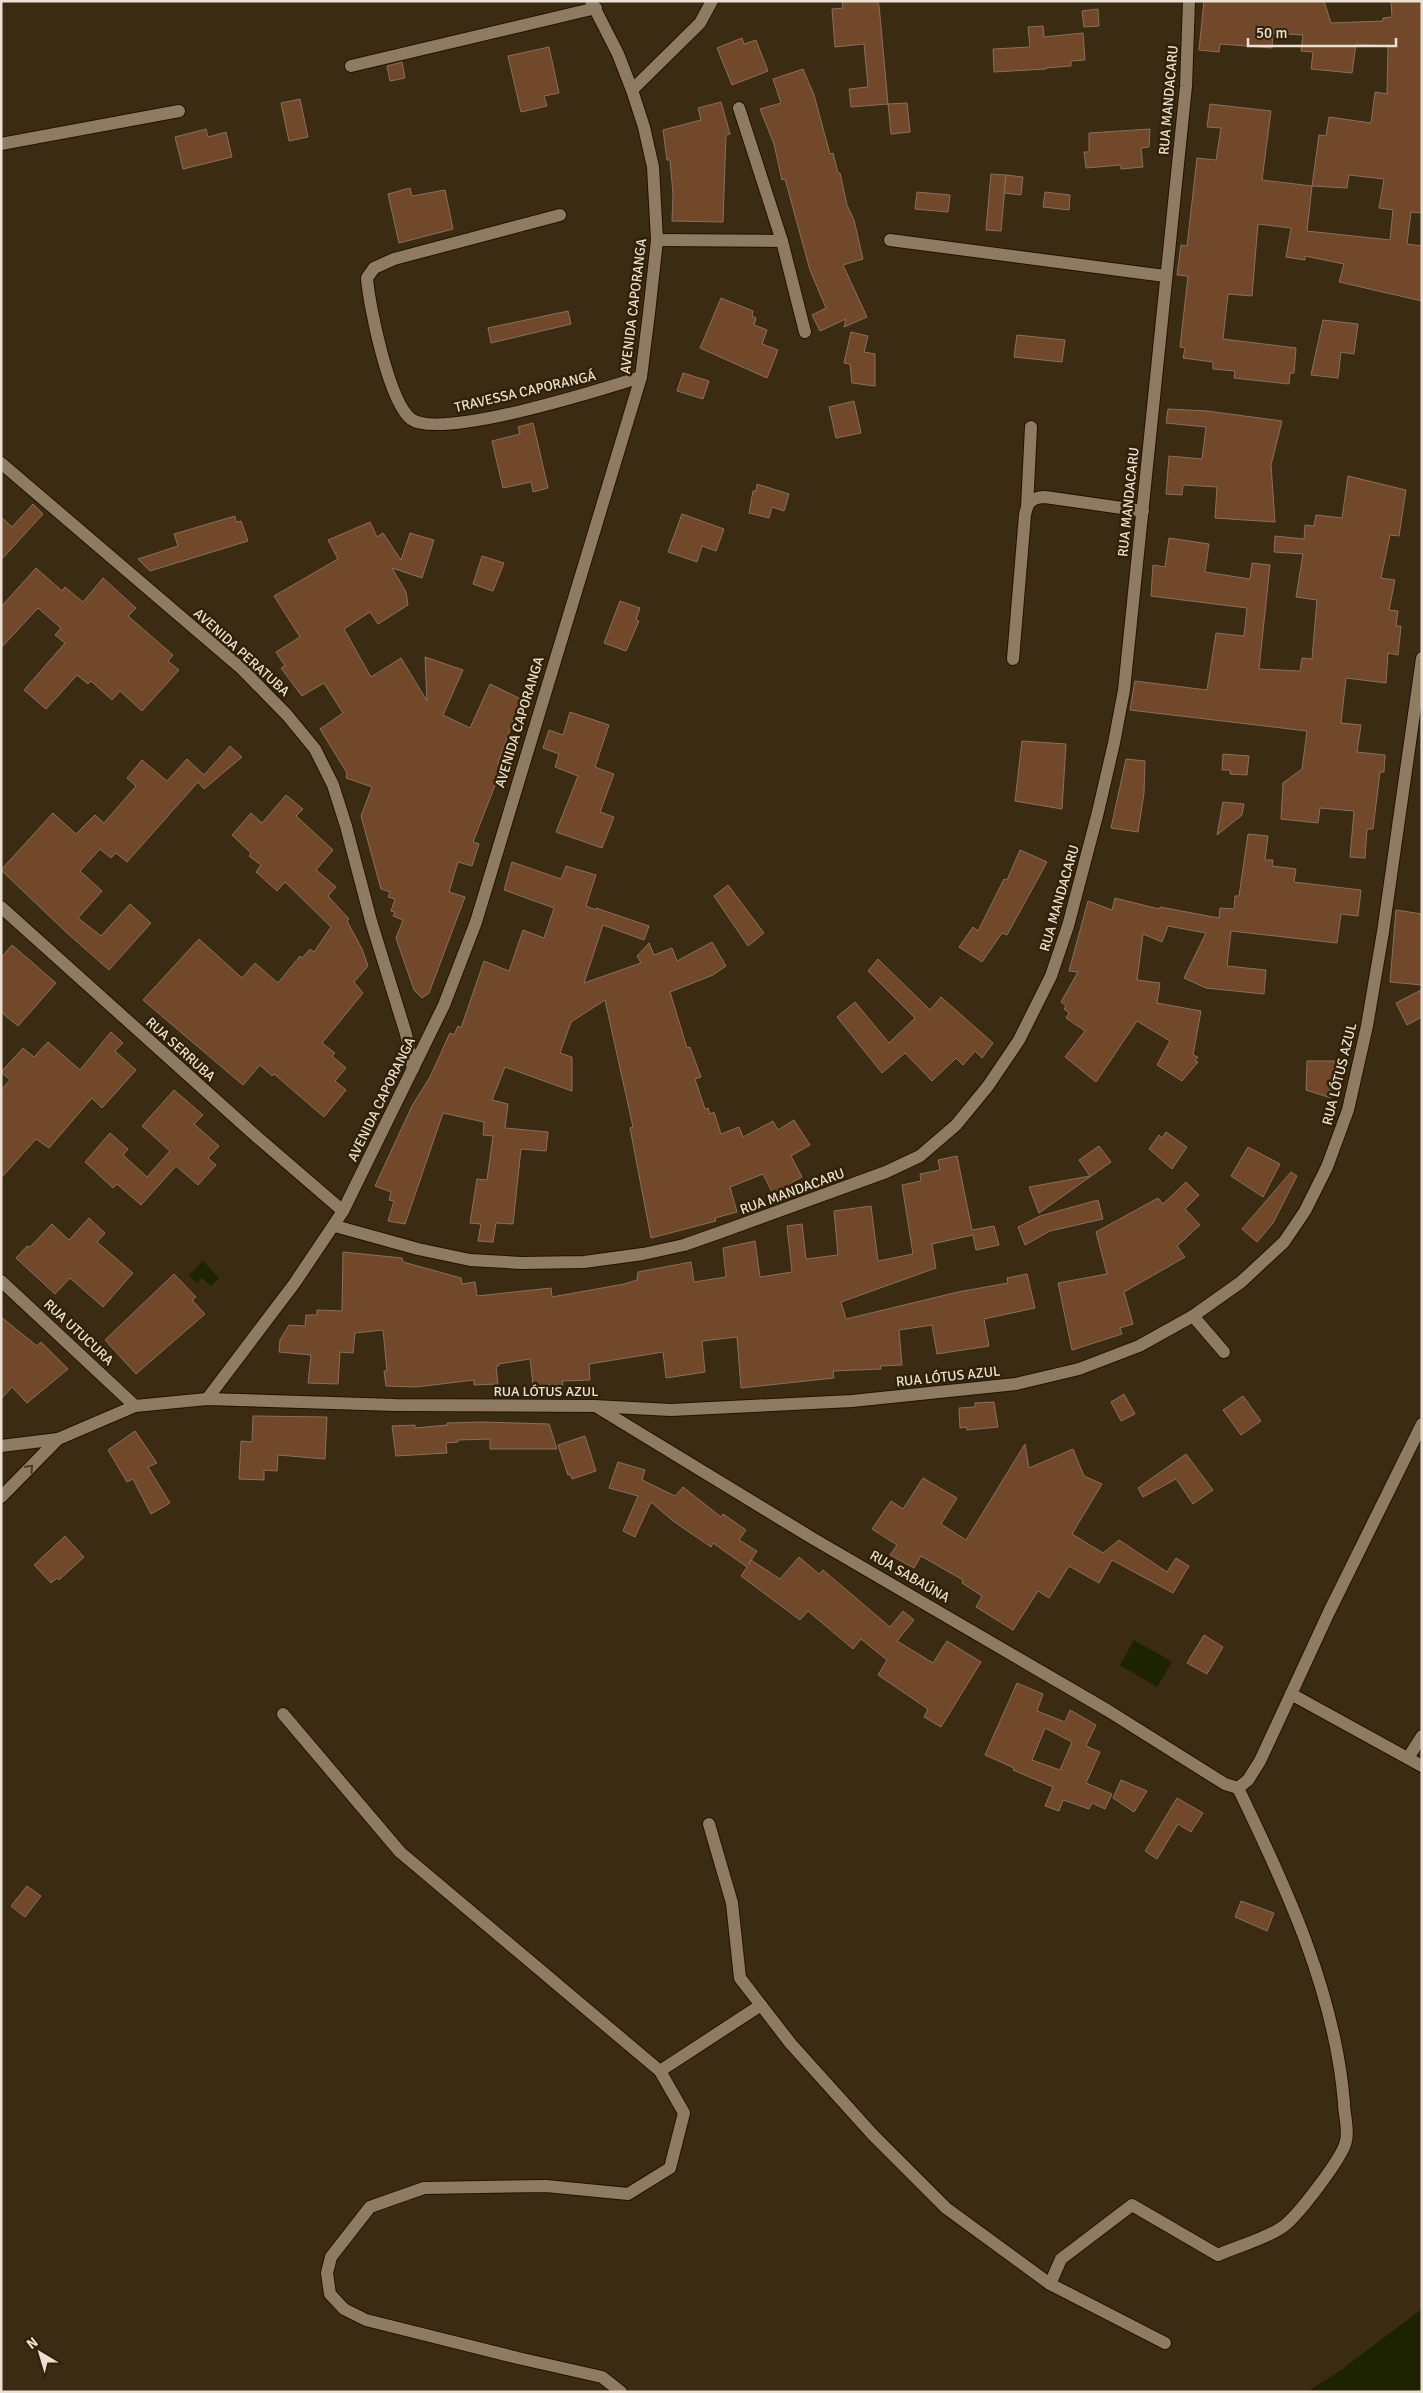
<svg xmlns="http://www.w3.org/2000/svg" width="1423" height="2393" font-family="Signika,sans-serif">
	<rect width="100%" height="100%" fill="#3b2b13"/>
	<g fill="#1d2200">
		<path d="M203,1261L219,1278L211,1286L202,1278L197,1283L189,1275Z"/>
		<path d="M1134,1640L1172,1662L1157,1687L1120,1665Z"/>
		<path d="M1422,2309V2392H1307L1341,2370Z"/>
	</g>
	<g fill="#72482b" stroke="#8a6f5d" fill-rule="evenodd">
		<path d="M842,1H877L879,5L888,104L851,107L849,89L868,87L864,44L835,47L832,9L843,8Z"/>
		<path d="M1204,1H1324L1331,23L1383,21V18L1392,17L1391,1H1422V213L1411,212L1407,244L1422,246V301L1339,282L1344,264L1305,256V260L1286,257L1291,228L1258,224L1252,296L1228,294L1223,339L1296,348L1294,373H1290L1289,384L1234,378L1235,371L1213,369V362L1183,358L1185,348L1180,347L1188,276L1177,275L1181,245L1187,246L1197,158L1216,160L1221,128L1207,127L1210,104L1271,111L1262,180L1312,186L1319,135L1326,136L1329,117L1371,123L1375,92L1387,94L1388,46L1356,44L1352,73L1311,69L1313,52L1301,51L1303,35L1273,33L1272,48L1220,44L1219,52L1199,50ZM1349,175L1384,179L1379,208L1393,210L1390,240L1307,231L1312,186L1347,188Z"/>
		<path d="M1098,9L1099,26L1084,27L1082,11Z"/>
		<path d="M1043,26L1044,37L1083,33L1085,60L1071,61V66L1046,68V69L994,72L993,49L1030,47L1028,27Z"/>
		<path d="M742,38L744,44L756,40L768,71L732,85L717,48Z"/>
		<path d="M549,47L559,93L544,96L547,106L521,112L508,56Z"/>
		<path d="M402,62L405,78L390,81L387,66Z"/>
		<path d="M803,69L814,95L830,154L833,153L838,173H840L847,205L854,220L863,259L843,265L867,317L844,327L846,319L820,331L812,315L826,308L810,270L785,179L782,180L774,144L760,109L781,103L773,79Z"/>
		<path d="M300,99L308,137L289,141L281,103Z"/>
		<path d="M721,102L730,134L726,135L723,222L672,221L673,194L670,160H667L663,130L701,120L698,108Z"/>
		<path d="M907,103L910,132L891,134L888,104Z"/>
		<path d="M206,129L208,137L226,132L232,157L183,169L175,137Z"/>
		<path d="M1150,129L1149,147L1141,148L1143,167L1121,169V165L1086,168L1084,152H1089V133Z"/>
		<path d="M991,174L1006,175L1001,231L986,230Z"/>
		<path d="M1006,175L1023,177L1021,195L1004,193Z"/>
		<path d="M410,188L412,196L445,190L453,229L399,243L388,194Z"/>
		<path d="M917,192L950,195L948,212L915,209Z"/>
		<path d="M1045,192L1070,195L1069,210L1043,207Z"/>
		<path d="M721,298L753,311L752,316L756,318L754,325L767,330L762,344L778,350L767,378L700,348Z"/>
		<path d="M568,311L571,324L491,343L488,328Z"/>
		<path d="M1323,320L1358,324L1354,354L1341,352L1338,378L1311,375Z"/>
		<path d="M851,332L868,336L864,352L875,354V386L852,383L850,364L844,363Z"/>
		<path d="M1017,335L1065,340L1062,362L1014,357Z"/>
		<path d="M683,373L709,381L703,399L677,391Z"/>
		<path d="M854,401L861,433L836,438L829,407Z"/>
		<path d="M1168,409L1207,411L1282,421L1271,465L1275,522L1215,518L1217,487L1183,485L1182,495L1166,494L1169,456L1202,459L1206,427L1166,423Z"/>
		<path d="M533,423L548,488L533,492L531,482L503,488L492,441L520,434L518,427Z"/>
		<path d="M1348,476L1406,490L1399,536L1390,535L1381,578L1395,580L1389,610L1398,611L1396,626H1401L1398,655L1388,653L1386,683L1346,678L1341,723L1361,725L1357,752L1385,755L1384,772H1380L1373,829H1367L1365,858L1350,857L1354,811L1320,808L1318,823L1281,819L1283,783L1302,769L1307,731L1130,710L1135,681L1207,690L1216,633L1244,636L1247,608L1151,596L1153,565L1165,567L1169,538L1209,544L1205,572L1250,579L1252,563L1270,565L1259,669L1300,671L1302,658L1312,659L1317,600L1296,597L1303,554L1274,552L1275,536L1304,539L1305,525L1314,526L1316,515L1342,518Z"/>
		<path d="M757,484L789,494L784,511L772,507L769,518L749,513L753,491H756Z"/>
		<path d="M33,504L43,514L1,560V517L12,527Z"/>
		<path d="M682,514L724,529L716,551L702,546L697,562L668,552Z"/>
		<path d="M235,516L236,522L241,521L248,541L150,571L138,559L178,546L174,534Z"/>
		<path d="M370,522L377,537L383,533L401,560L410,533L434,540L422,578L392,568L406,592L408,605L378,624L370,612L344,629L371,677L401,658L427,701L425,657L463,670L443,715L470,728L490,684L521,699L498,763L503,765L473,842L479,844L472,866L458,862L449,892L465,897L429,993L422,998L414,990L396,938L403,920L393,916L395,912L391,911L395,899L388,897L390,892L381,889L361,816L372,787L346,778L347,773L320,729L343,713L324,683L302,696L281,668L285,666L276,652L300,637L274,596L338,559L328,540Z"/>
		<path d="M482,556L504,563L493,591L473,584Z"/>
		<path d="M36,568L62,591L65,587L83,602L103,578L136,608L128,616L173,655L168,661L179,670L142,711L120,691L112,700L91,681L88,684L77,675L46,709L24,690L65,643L55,635L61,628L38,608L1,648V607Z"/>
		<path d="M620,601L640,608L636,620L639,621L626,651L604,643Z"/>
		<path d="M570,712L609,725L595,767L614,774L600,812L614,817L602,848L556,832L578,776L555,767L559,754L543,748L549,730L563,735Z"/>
		<path d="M1022,741L1066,744L1062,809L1015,801Z"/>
		<path d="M230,746L242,757L204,789L198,782L127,862L116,853L111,858L100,849L80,871L102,891L78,918L101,936L130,904L151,923L109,970L66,932L1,870L53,813L76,834L95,815L104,823L136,786L127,778L142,760L167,781L187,759L204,775Z"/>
		<path d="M1223,754L1249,756L1247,775L1230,774V770H1222Z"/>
		<path d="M1126,759L1145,761L1144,793L1138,832L1111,828Z"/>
		<path d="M286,795L303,809L296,816L333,850L316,870L336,887L328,896L349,919L347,921L362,949L368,966L354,982L363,993L322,1043L335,1053L332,1056L346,1068L335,1081L346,1090L324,1117L274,1074L272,1076L260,1065L243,1085L143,1000L199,939L242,978L255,963L278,983L300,956L302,958L310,949L314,952L331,927L285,882L277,891L256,872L261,865L249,856L251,853L232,835L251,813L262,823Z"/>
		<path d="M1223,802L1244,804L1242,815L1217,835Z"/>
		<path d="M1248,834L1268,836L1265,860H1273L1272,866L1296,869L1294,882L1361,890L1358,916L1341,914L1337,943L1231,931L1227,966L1266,970L1264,994L1206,988L1184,978L1206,933L1168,926L1162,942L1143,934L1137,980L1160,983L1157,1003L1201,1011L1193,1055L1198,1057L1195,1061L1198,1062L1182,1081L1157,1065L1170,1041L1137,1021L1096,1082L1065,1057L1085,1031L1066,1018L1069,1013L1064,1009L1066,1006L1061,1002L1078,972L1069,971L1088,901L1112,910L1115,898L1159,909L1160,907L1219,918L1220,908L1234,909L1235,896H1239Z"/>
		<path d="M1020,850L1047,862L1007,935L1002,933L982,962L959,947L973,927L978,931L1004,879L1007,880Z"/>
		<path d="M512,862L561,879L566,866L596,875L586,906L596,910V908L649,926L644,940L603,925L584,983L641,963L637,956L649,943L654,955L672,948L677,961L712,942L726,966L713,975L670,992L687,1048L690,1047L701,1077L695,1079L705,1109L708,1108L710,1114L714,1112L721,1134L739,1127L743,1137L773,1121L778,1130L794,1120L810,1145L791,1156L802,1177L791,1183L795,1191L776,1200L763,1174L730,1187L737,1212L715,1218L716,1221L651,1238L630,1128L633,1127L605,1000L571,1022L560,1053L572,1057V1091L505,1067L492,1100L508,1104L505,1128L548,1132L546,1151L521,1149L513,1224L496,1223L493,1242L478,1241L481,1224L470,1223L477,1179L487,1180L493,1136L483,1135L484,1122L443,1113L405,1224L388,1221L394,1201L389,1200L391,1192L375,1186L412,1106L430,1077L450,1033L454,1035L458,1026L461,1028L484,961L509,971L523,930L544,938L554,908L504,890Z"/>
		<path d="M728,885L764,933L748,946L714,896Z"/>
		<path d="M1396,910L1422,914V985L1390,982Z"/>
		<path d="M12,945L56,983L18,1026L1,1012V958Z"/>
		<path d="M878,959L930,1010L941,997L993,1043L982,1058L975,1051L963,1065L956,1058L932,1081L905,1053L882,1073L837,1017L855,1002L889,1043L915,1018L868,971Z"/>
		<path d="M1421,990L1422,1017L1407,1025L1396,1003Z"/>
		<path d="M111,1032L123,1043L115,1051L136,1070L102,1108L92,1098L49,1148L36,1139L1,1178V1090L10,1080L1,1072L23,1048L34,1057L48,1042L80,1070Z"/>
		<path d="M1307,1061H1338L1331,1098L1306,1090Z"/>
		<path d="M174,1090L203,1115L194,1124L219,1146L208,1158L216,1165L198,1185L176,1166L141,1205L117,1184L113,1188L85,1162L110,1133L128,1149L123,1155L147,1177L170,1151L142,1126Z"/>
		<path d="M1166,1132L1187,1147L1172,1169L1149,1149L1159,1135L1162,1138Z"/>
		<path d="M1099,1146L1111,1162L1039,1213L1029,1187L1090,1176L1079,1160Z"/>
		<path d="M1248,1147L1280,1164L1263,1197L1231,1176Z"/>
		<path d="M957,1156L972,1230L994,1226L999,1245L976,1250L973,1235L932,1244L936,1268L841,1302L846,1319L958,1292L1008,1283L1007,1278L1027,1274L1035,1308L984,1319L989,1346L937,1354L932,1325L899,1330L902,1365L880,1366L881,1369L833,1371L834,1378L741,1388L737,1337L702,1341L705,1372L666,1378L663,1352L589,1364L590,1380L562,1381L563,1385H533L530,1359L498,1364L499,1366H496L498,1384L474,1385V1380L416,1387L386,1386L384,1371H387L383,1330L355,1333L353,1353L340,1352L338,1384L308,1383L311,1355L279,1352L280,1340L289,1325L305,1326L306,1315H317V1310L342,1311L343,1252L402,1258L403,1262L461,1278L462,1284L475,1282L477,1296L551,1288L552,1297L624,1284L637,1280L638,1272L691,1262L694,1282L726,1277L723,1248L755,1241L760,1277L792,1272L787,1226L802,1224L806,1259L838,1255L834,1211L871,1206L878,1261L913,1254L902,1185L921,1181L920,1174L940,1170L938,1160Z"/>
		<path d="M1291,1172L1297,1176L1273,1223L1257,1242L1242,1229Z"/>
		<path d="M1186,1182L1199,1195L1185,1209L1200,1225L1177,1246L1185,1257L1124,1292L1133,1324L1120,1328L1122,1334L1072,1350L1058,1283L1107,1274L1096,1232L1158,1198L1163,1204Z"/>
		<path d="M1098,1200L1103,1219L1050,1231L1025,1245L1018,1227L1040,1216Z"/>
		<path d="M89,1218L105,1233L97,1242L133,1273L103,1307L70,1278L55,1294L16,1258L27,1246L30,1247L52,1224L69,1240Z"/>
		<path d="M174,1274L196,1297L192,1300L205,1314L136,1374L105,1340Z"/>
		<path d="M1,1317L37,1346L41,1342L68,1369L27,1403L12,1387L1,1399Z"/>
		<path d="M1124,1394L1135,1414L1121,1421L1111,1402Z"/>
		<path d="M1243,1396L1261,1421L1241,1435L1223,1410Z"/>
		<path d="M994,1402L998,1427L967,1430L966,1427L960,1428L959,1408L975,1407V1403Z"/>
		<path d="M253,1416L327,1417L325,1459L278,1455L277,1471L264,1470V1480L239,1479L241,1441L252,1442Z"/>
		<path d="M482,1422L549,1424L557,1449H490V1439L458,1440V1442L446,1443L447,1453L396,1456L392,1426L415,1425V1428L448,1425L447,1423Z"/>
		<path d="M135,1431L157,1463L148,1467L170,1503L151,1514L133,1479L127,1482L108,1450Z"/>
		<path d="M585,1436L596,1471L572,1479L570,1474L568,1475L558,1445Z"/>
		<path d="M1025,1444L1029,1468L1073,1449L1084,1476L1102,1484L1072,1534L1103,1553L1119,1540L1167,1572L1176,1558L1189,1566L1173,1593L1112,1560L1099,1583L1069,1566L1049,1598L1038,1591L1013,1630L976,1607L982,1596L962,1583L963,1580L921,1556L914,1568L890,1555L897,1545L872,1529L891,1501L903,1509L923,1478L957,1498L941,1524L966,1540Z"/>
		<path d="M1186,1454L1213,1490L1193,1504L1176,1479L1143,1497L1138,1488Z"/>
		<path d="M618,1462L645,1470L642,1480L675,1496L683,1487L721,1517L723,1514L746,1530L739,1540L757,1551L748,1565L751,1560L780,1579L799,1557L819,1574L823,1570L890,1627L903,1611L914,1620L897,1641L933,1663L947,1641L981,1662L941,1727L924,1717L928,1709L878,1675L887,1660L861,1639L853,1649L808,1611L800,1620L741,1576L747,1567L713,1543L711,1547L673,1521L651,1502L635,1537L623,1531L638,1496L609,1488Z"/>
		<path d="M65,1536L84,1557L59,1580L57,1578L51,1583L34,1565Z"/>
		<path d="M1204,1635L1223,1647L1207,1674L1187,1663Z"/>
		<path d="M1017,1683L1043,1694L1037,1711L1065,1722L1070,1710L1096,1725L1086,1746L1100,1752L1086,1783L1112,1794L1105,1809L1092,1803L1089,1809L1063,1800L1059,1811L1045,1806L1053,1787L1013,1770L1014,1768L985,1755ZM1045,1728L1072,1742L1060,1770L1032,1760Z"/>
		<path d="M1121,1780L1147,1791L1134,1812L1113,1798Z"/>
		<path d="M1177,1798L1203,1813L1191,1832L1178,1824L1157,1859L1145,1851Z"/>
		<path d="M27,1886L41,1896L25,1917L11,1906Z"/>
		<path d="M1241,1901L1274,1913L1267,1931L1235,1917Z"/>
	</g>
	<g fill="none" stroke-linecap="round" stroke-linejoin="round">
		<g stroke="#221300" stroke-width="14">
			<g id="street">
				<path d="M351,66L596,8"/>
				<path d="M632,90L700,23L712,1"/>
				<path d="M739,108L782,241L805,332"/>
				<path d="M1,144L179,111"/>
				<path d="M560,215L394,259L374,268L367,278C369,306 389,402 411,419C440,441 603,389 641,377"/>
				<path d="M657,240L782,241"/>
				<path d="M890,240L1165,276"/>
				<path d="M1,463L242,669L287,715L315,749L333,785L346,826L371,921L406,1034L413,1069"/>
				<path d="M1027,507L1031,427"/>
				<path d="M1013,659L1025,515C1027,502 1033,497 1045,497L1143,511"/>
				<path d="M1,907L257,1137L343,1211"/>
				<path d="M335,1226L418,1249L470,1260L521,1263L584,1262L643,1254L684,1245L721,1232L886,1172L920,1156L956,1125L988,1086L1019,1040L1051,976L1068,926L1098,812L1114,743L1124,690L1186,86L1189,1"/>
				<path d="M1,1281L135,1406"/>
				<path d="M1193,1316L1224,1352"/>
				<path d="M207,1399L294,1284L343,1211L444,1005L476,922L641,377L649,313L657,240L653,167L644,127L632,90L618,54L591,1"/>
				<path d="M597,1407L812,1538L1107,1710L1225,1784L1238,1788L1248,1780L1260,1761L1329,1612L1422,1424"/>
				<path d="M1,1446L58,1439"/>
				<path d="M1,1497L58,1439L135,1406L207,1399L395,1405L594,1406L671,1410L852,1401L1016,1384L1079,1369L1139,1346L1193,1316L1241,1282L1284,1242L1305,1211L1327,1167L1348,1110L1367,1026L1383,932L1422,658"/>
				<path d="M1291,1694L1422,1766"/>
				<path d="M283,1714L400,1852L660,2071L684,2113L670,2168L628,2194L546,2186L424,2188L370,2207L331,2257L327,2273L330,2294L344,2309L366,2320L518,2358L602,2377L621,2392"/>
				<path d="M1408,1758L1422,1736"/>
				<path d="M709,1824L732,1903L740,1978L791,2044L873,2135L946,2208L1050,2284"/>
				<path d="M660,2071L761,2005"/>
				<path d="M1165,2343L1050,2284L1061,2259L1132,2205L1218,2255C1238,2246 1263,2240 1281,2228C1296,2219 1343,2157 1346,2141C1349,2130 1344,2114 1344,2103C1335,1992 1286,1887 1238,1788"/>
			</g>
		</g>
		<use href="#street" stroke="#8e7b61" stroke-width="12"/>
	</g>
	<defs><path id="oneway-chevron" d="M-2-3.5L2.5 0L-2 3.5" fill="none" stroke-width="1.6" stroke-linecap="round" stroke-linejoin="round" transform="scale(1.25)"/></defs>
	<use stroke="#4c3c23" href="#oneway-chevron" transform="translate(30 1468) rotate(-46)"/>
	<g text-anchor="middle" stroke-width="5" stroke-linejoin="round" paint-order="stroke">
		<g font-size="14" fill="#ebe0d2" stroke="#302108">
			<text transform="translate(1168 100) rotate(-85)" y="5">RUA MANDACARU</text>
			<text transform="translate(633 306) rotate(-83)" y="5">AVENIDA CAPORANGA</text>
			<text transform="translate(525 391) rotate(-13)" y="5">TRAVESSA CAPORANGÁ</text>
			<text transform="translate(1128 502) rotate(-84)" y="5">RUA MANDACARU</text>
			<text transform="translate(242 652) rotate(42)" y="5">AVENIDA PERATUBA</text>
			<text transform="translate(519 722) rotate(-73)" y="5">AVENIDA CAPORANGA</text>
			<text transform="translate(1059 898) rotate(-74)" y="5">RUA MANDACARU</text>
			<text transform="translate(181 1049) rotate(42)" y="5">RUA SERRUBA</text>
			<text transform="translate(1339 1074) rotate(-76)" y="5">RUA LÓTUS AZUL</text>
			<text transform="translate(381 1099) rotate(-64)" y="5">AVENIDA CAPORANGA</text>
			<text transform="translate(792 1191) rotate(-20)" y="5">RUA MANDACARU</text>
			<text transform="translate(79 1332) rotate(43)" y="5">RUA UTUCURA</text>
			<text transform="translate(948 1376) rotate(-6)" y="5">RUA LÓTUS AZUL</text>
			<text x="546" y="1396">RUA LÓTUS AZUL</text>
			<text transform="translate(910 1576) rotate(30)" y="5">RUA SABAÚNA</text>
		</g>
	</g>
	<rect width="1423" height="2393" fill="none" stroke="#ebe0d2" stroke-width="5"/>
	<g transform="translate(40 2353) rotate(322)" stroke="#302108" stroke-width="4" paint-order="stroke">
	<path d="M0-4L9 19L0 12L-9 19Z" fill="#ebe0d2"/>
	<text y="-8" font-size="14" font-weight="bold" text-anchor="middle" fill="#ebe0d2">N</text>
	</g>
	<path d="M1248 38v8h148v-8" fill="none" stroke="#ebe0d2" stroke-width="2.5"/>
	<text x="1256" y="38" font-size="15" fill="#ebe0d2" stroke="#302108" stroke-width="4" paint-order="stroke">50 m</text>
</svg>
